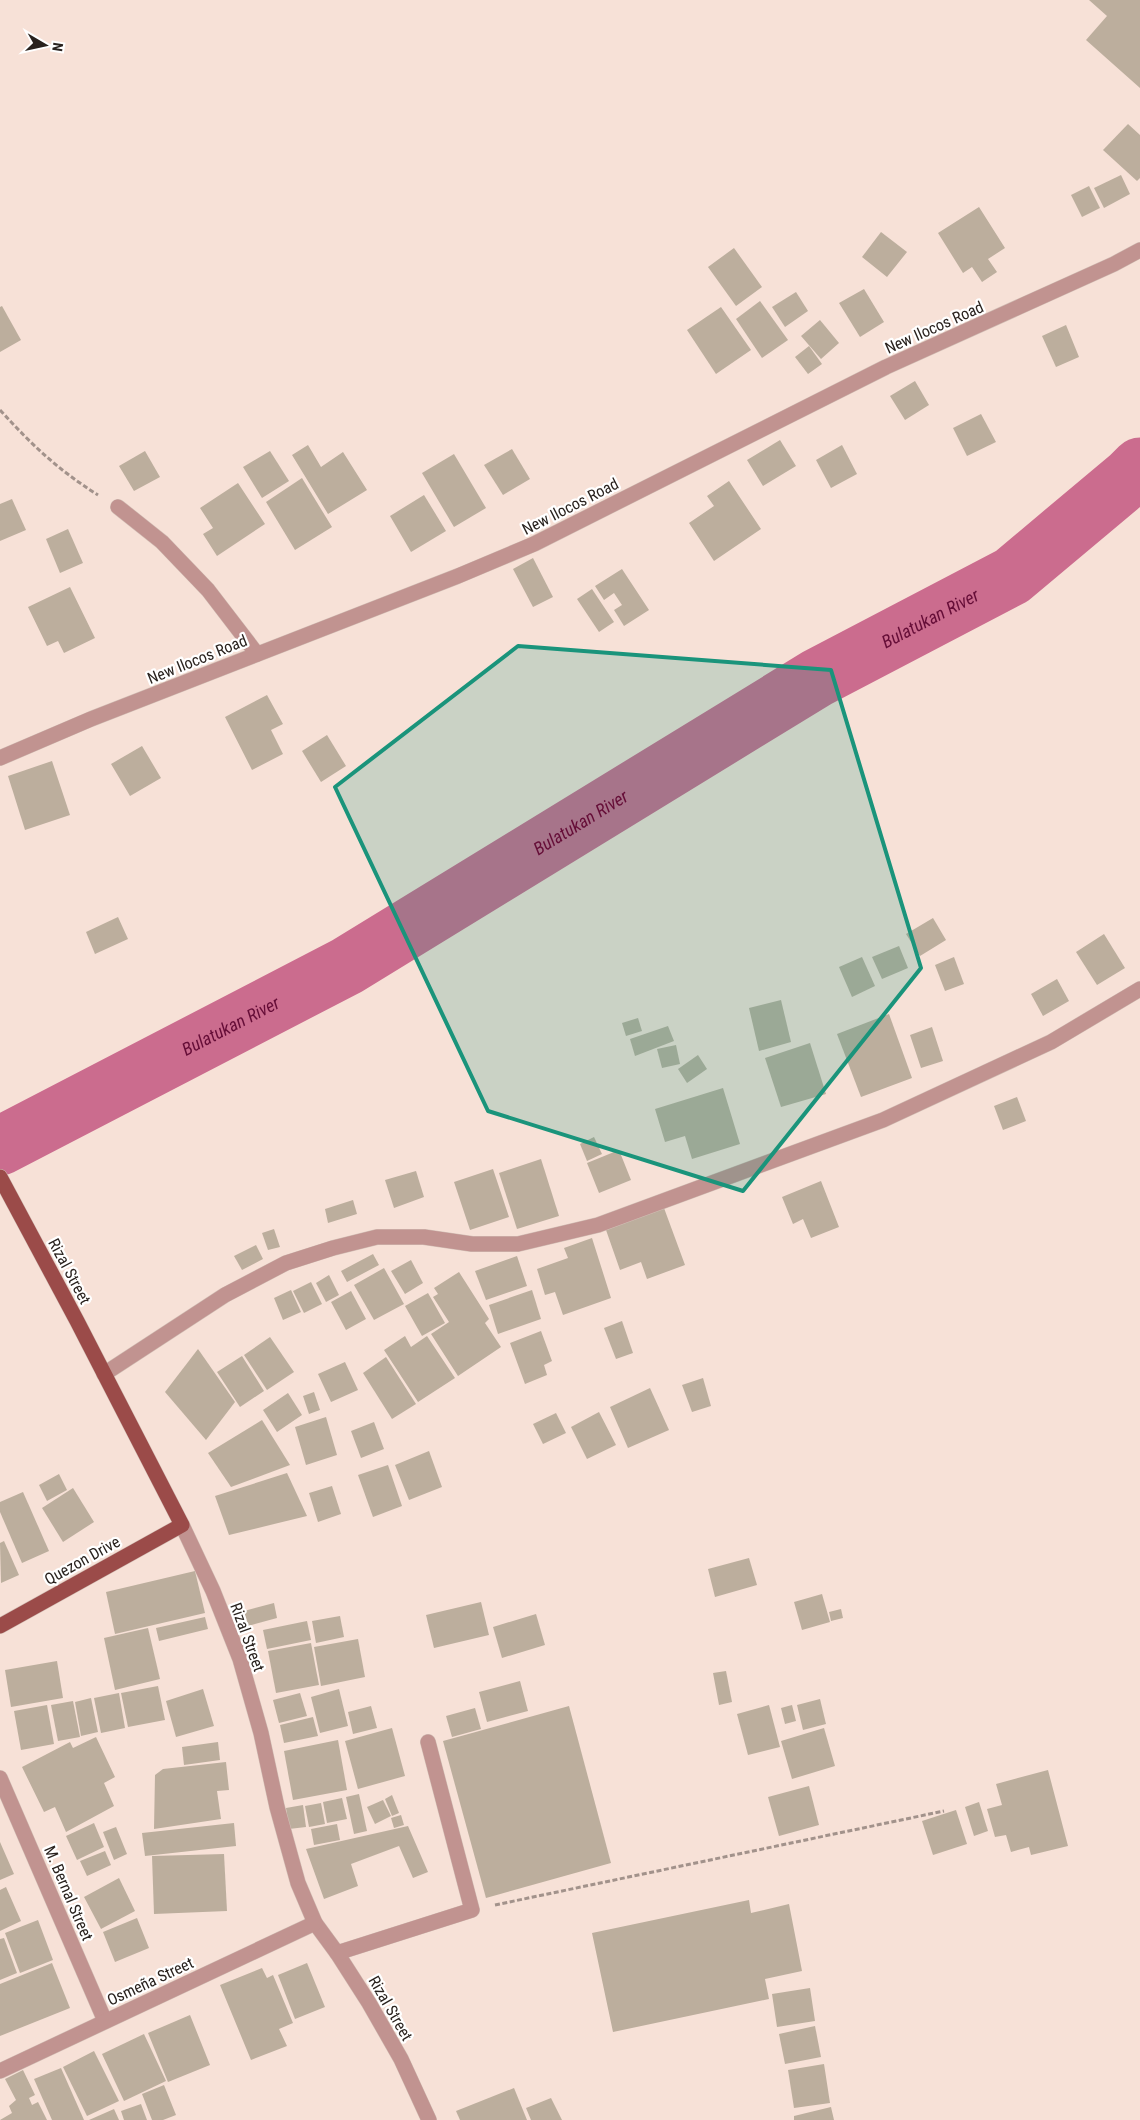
<svg xmlns="http://www.w3.org/2000/svg" width="1140" height="2120" font-family="'Roboto Condensed',sans-serif">
	<rect width="100%" height="100%" fill="#f7e1d7"/>
	<g fill="none" stroke-linecap="round" stroke-linejoin="round">
		<path stroke="#cb6c8e" stroke-width="59" id="s1" d="M0,1146L347,966L817,678L1012,576L1130,477L1140,467"/>
	</g>
	<g fill="#bcae9d">
		<path d="M1089,0H1140V88L1086,40L1107,16Z"/>
		<path d="M1128,124L1140,135V178L1137,181L1103,150Z"/>
		<path d="M1121,175L1130,194L1104,208L1094,188Z"/>
		<path d="M1089,186L1100,208L1082,217L1071,195Z"/>
		<path d="M979,207L1005,248L988,259L997,272L982,282L972,267L963,273L938,233Z"/>
		<path d="M881,232L907,252L887,277L862,257Z"/>
		<path d="M734,248L762,287L736,306L708,267Z"/>
		<path d="M864,289L884,322L860,337L839,303Z"/>
		<path d="M796,292L808,311L785,327L772,307Z"/>
		<path d="M760,301L788,340L762,358L736,319Z"/>
		<path d="M2,306L21,340L0,352V307Z"/>
		<path d="M721,307L751,350L716,374L687,330Z"/>
		<path d="M820,320L839,343L821,359L801,336Z"/>
		<path d="M1066,325L1079,357L1056,367L1042,336Z"/>
		<path d="M809,346L822,364L808,374L795,357Z"/>
		<path d="M915,381L929,405L905,420L890,396Z"/>
		<path d="M981,414L996,442L967,456L953,428Z"/>
		<path d="M780,440L796,466L763,486L747,460Z"/>
		<path d="M308,445L321,467L343,452L367,490L328,514L292,455Z"/>
		<path d="M842,445L857,474L831,488L816,460Z"/>
		<path d="M512,449L530,479L503,495L484,465Z"/>
		<path d="M145,451L160,477L134,491L119,466Z"/>
		<path d="M270,451L289,481L262,498L243,467Z"/>
		<path d="M454,454L486,508L454,527L422,473Z"/>
		<path d="M302,478L332,527L295,550L266,502Z"/>
		<path d="M729,481L761,529L714,561L689,523L714,506L707,496Z"/>
		<path d="M238,483L265,524L217,556L203,534L213,528L200,508Z"/>
		<path d="M424,495L446,531L411,552L390,516Z"/>
		<path d="M12,499L26,530L0,541V504Z"/>
		<path d="M68,529L83,563L60,573L46,539Z"/>
		<path d="M533,558L553,597L533,607L513,569Z"/>
		<path d="M622,569L649,610L624,626L614,610L622,605L614,593L604,600L595,586Z"/>
		<path d="M70,587L95,638L64,653L58,641L47,646L28,607Z"/>
		<path d="M592,589L614,622L599,632L577,599Z"/>
		<path d="M267,695L283,724L271,730L283,754L252,770L225,717Z"/>
		<path d="M327,735L346,766L321,782L302,751Z"/>
		<path d="M142,746L161,778L130,796L111,764Z"/>
		<path d="M52,761L70,815L25,830L8,776Z"/>
		<path d="M118,917L128,939L95,954L86,932Z"/>
		<path d="M933,918L946,940L920,956L906,934Z"/>
		<path d="M1104,934L1125,968L1097,985L1076,952Z"/>
		<path d="M899,946L908,968L882,979L872,957Z"/>
		<path d="M862,957L875,986L852,997L839,967Z"/>
		<path d="M954,957L964,984L945,991L935,965Z"/>
		<path d="M1057,979L1069,1001L1043,1016L1031,994Z"/>
		<path d="M781,1000L791,1042L759,1051L749,1008Z"/>
		<path d="M889,1014L912,1078L861,1097L837,1034Z"/>
		<path d="M638,1018L642,1031L626,1036L622,1023Z"/>
		<path d="M668,1026L674,1041L635,1056L630,1039Z"/>
		<path d="M932,1027L943,1061L921,1068L910,1035Z"/>
		<path d="M810,1043L826,1094L781,1107L765,1058Z"/>
		<path d="M676,1045L680,1064L662,1068L657,1049Z"/>
		<path d="M698,1055L707,1069L687,1083L678,1069Z"/>
		<path d="M723,1088L740,1144L692,1159L685,1136L665,1142L655,1109Z"/>
		<path d="M1017,1097L1026,1121L1003,1130L994,1106Z"/>
		<path d="M594,1137L602,1154L587,1161L580,1144Z"/>
		<path d="M619,1150L631,1180L599,1193L587,1163Z"/>
		<path d="M541,1159L559,1216L517,1229L499,1173Z"/>
		<path d="M493,1169L509,1217L470,1230L454,1182Z"/>
		<path d="M416,1171L424,1197L394,1208L385,1180Z"/>
		<path d="M821,1181L839,1227L811,1238L803,1219L793,1224L782,1197Z"/>
		<path d="M353,1200L357,1214L328,1223L325,1209Z"/>
		<path d="M664,1208L685,1265L647,1279L641,1262L620,1270L606,1230Z"/>
		<path d="M274,1229L280,1247L268,1250L262,1233Z"/>
		<path d="M592,1238L611,1298L563,1315L555,1292L545,1295L537,1269L568,1258L564,1248Z"/>
		<path d="M256,1245L263,1259L242,1270L234,1256Z"/>
		<path d="M373,1254L379,1265L347,1282L341,1271Z"/>
		<path d="M517,1256L527,1286L486,1300L475,1271Z"/>
		<path d="M411,1260L423,1283L405,1294L391,1271Z"/>
		<path d="M384,1268L404,1304L374,1320L354,1285Z"/>
		<path d="M459,1272L489,1319L485,1323L501,1347L458,1376L431,1334L449,1322L433,1297L438,1294L434,1288Z"/>
		<path d="M329,1275L339,1295L326,1302L316,1283Z"/>
		<path d="M311,1282L322,1304L304,1313L293,1291Z"/>
		<path d="M291,1290L301,1312L283,1320L274,1298Z"/>
		<path d="M532,1290L541,1319L498,1334L489,1305Z"/>
		<path d="M351,1291L366,1319L346,1330L331,1302Z"/>
		<path d="M428,1293L445,1323L422,1336L405,1306Z"/>
		<path d="M622,1321L633,1353L616,1359L604,1328Z"/>
		<path d="M541,1331L552,1361L544,1365L547,1375L525,1384L510,1343Z"/>
		<path d="M405,1336L411,1347L427,1336L455,1378L418,1402L384,1350Z"/>
		<path d="M270,1337L294,1372L267,1390L244,1355Z"/>
		<path d="M198,1349L235,1402L206,1440L165,1392Z"/>
		<path d="M242,1356L264,1391L240,1407L217,1372Z"/>
		<path d="M386,1357L416,1404L392,1419L363,1373Z"/>
		<path d="M345,1362L358,1390L331,1402L318,1374Z"/>
		<path d="M703,1378L711,1406L692,1412L682,1385Z"/>
		<path d="M650,1388L669,1430L628,1448L610,1407Z"/>
		<path d="M314,1392L320,1410L309,1414L303,1396Z"/>
		<path d="M288,1393L302,1415L277,1432L263,1410Z"/>
		<path d="M599,1412L616,1445L587,1459L571,1427Z"/>
		<path d="M556,1413L566,1433L543,1444L533,1424Z"/>
		<path d="M326,1417L337,1455L306,1465L295,1427Z"/>
		<path d="M262,1420L290,1465L231,1487L208,1453Z"/>
		<path d="M374,1422L384,1449L361,1458L351,1431Z"/>
		<path d="M429,1451L442,1487L409,1500L395,1465Z"/>
		<path d="M388,1465L402,1506L373,1517L358,1475Z"/>
		<path d="M287,1473L307,1516L229,1535L215,1496Z"/>
		<path d="M59,1474L67,1490L47,1501L39,1485Z"/>
		<path d="M332,1486L341,1514L318,1522L309,1493Z"/>
		<path d="M73,1488L94,1522L63,1542L42,1508Z"/>
		<path d="M23,1492L49,1551L22,1563L0,1512V1502Z"/>
		<path d="M4,1541L19,1575L1,1583L0,1543Z"/>
		<path d="M749,1558L757,1585L715,1597L708,1569Z"/>
		<path d="M195,1571L205,1613L115,1634L106,1592Z"/>
		<path d="M822,1594L830,1622L802,1630L794,1602Z"/>
		<path d="M481,1602L489,1635L434,1648L426,1615Z"/>
		<path d="M274,1603L277,1618L248,1626L244,1611Z"/>
		<path d="M841,1609L843,1618L831,1621L829,1612Z"/>
		<path d="M536,1614L545,1645L502,1658L493,1627Z"/>
		<path d="M340,1616L344,1637L316,1643L312,1621Z"/>
		<path d="M205,1617L208,1629L159,1641L156,1628Z"/>
		<path d="M307,1621L311,1640L267,1649L263,1630Z"/>
		<path d="M148,1628L160,1679L115,1690L104,1638Z"/>
		<path d="M358,1639L365,1677L321,1686L314,1647Z"/>
		<path d="M311,1643L319,1685L276,1693L268,1651Z"/>
		<path d="M57,1661L63,1698L11,1707L5,1670Z"/>
		<path d="M726,1671L732,1702L719,1705L713,1673Z"/>
		<path d="M520,1681L528,1711L487,1722L479,1692Z"/>
		<path d="M158,1686L165,1720L128,1727L121,1693Z"/>
		<path d="M203,1689L214,1726L176,1737L166,1701Z"/>
		<path d="M339,1689L348,1726L320,1733L311,1697Z"/>
		<path d="M119,1693L125,1728L101,1733L94,1698Z"/>
		<path d="M300,1693L307,1716L279,1723L273,1700Z"/>
		<path d="M91,1698L98,1732L81,1736L75,1702Z"/>
		<path d="M820,1699L826,1724L803,1730L797,1705Z"/>
		<path d="M73,1701L80,1737L58,1741L51,1705Z"/>
		<path d="M47,1705L54,1744L21,1750L14,1711Z"/>
		<path d="M769,1705L780,1747L748,1755L737,1714Z"/>
		<path d="M792,1705L796,1721L785,1724L781,1708Z"/>
		<path d="M371,1706L377,1728L353,1734L348,1712Z"/>
		<path d="M569,1706L611,1863L486,1898L443,1741Z"/>
		<path d="M475,1708L481,1729L452,1737L446,1716Z"/>
		<path d="M313,1717L318,1736L284,1743L280,1725Z"/>
		<path d="M392,1728L405,1776L358,1789L345,1741Z"/>
		<path d="M824,1728L835,1766L792,1779L781,1741Z"/>
		<path d="M96,1737L115,1777L104,1783L114,1806L66,1832L55,1807L44,1812L22,1767L70,1742L73,1748Z"/>
		<path d="M338,1740L347,1790L293,1800L284,1751Z"/>
		<path d="M218,1742L220,1760L184,1765L182,1747Z"/>
		<path d="M226,1762L229,1790L217,1791L221,1819L154,1829L155,1775L163,1769Z"/>
		<path d="M1048,1770L1068,1846L1031,1855L1029,1847L1011,1852L1006,1835L995,1837L987,1809L1002,1805L996,1784Z"/>
		<path d="M809,1786L819,1825L779,1836L768,1797Z"/>
		<path d="M359,1794L367,1831L354,1834L346,1797Z"/>
		<path d="M392,1795L399,1813L392,1816L385,1799Z"/>
		<path d="M342,1798L347,1819L327,1823L323,1802Z"/>
		<path d="M383,1800L391,1816L375,1824L367,1807Z"/>
		<path d="M979,1802L988,1831L974,1836L965,1807Z"/>
		<path d="M321,1803L325,1824L309,1827L305,1806Z"/>
		<path d="M303,1805L306,1827L289,1829L286,1808Z"/>
		<path d="M956,1810L967,1844L933,1855L922,1821Z"/>
		<path d="M401,1815L404,1825L394,1828L391,1818Z"/>
		<path d="M94,1823L104,1847L77,1860L66,1836Z"/>
		<path d="M234,1823L236,1846L145,1856L142,1833Z"/>
		<path d="M337,1824L340,1840L314,1845L311,1829Z"/>
		<path d="M408,1826L428,1872L413,1878L399,1846L351,1864L358,1886L324,1899L306,1849Z"/>
		<path d="M116,1827L127,1854L114,1860L103,1832Z"/>
		<path d="M0,1842L14,1874L0,1880Z"/>
		<path d="M105,1851L111,1865L87,1876L80,1861Z"/>
		<path d="M224,1854L227,1911L154,1914L152,1856Z"/>
		<path d="M119,1878L135,1911L101,1929L84,1897Z"/>
		<path d="M6,1887L21,1921L0,1931V1890Z"/>
		<path d="M749,1900L751,1913L789,1904L802,1971L765,1979L769,1999L613,2032L592,1933Z"/>
		<path d="M137,1918L149,1948L115,1962L103,1932Z"/>
		<path d="M38,1920L53,1960L20,1973L5,1933Z"/>
		<path d="M4,1938L17,1973L0,1980V1939Z"/>
		<path d="M52,1963L70,2008L0,2036V1984Z"/>
		<path d="M307,1963L325,2007L295,2019L278,1975Z"/>
		<path d="M262,1968L267,1978L273,1975L293,2023L279,2029L287,2046L251,2060L220,1985Z"/>
		<path d="M810,1988L815,2021L777,2027L772,1994Z"/>
		<path d="M190,2015L210,2065L168,2082L148,2033Z"/>
		<path d="M815,2026L821,2057L785,2064L779,2034Z"/>
		<path d="M144,2034L166,2081L124,2101L102,2054Z"/>
		<path d="M94,2051L119,2101L87,2116L63,2067Z"/>
		<path d="M824,2064L830,2103L794,2108L788,2070Z"/>
		<path d="M61,2068L84,2120H52L34,2079Z"/>
		<path d="M23,2070L35,2095L29,2098L32,2105L38,2102L47,2120H0L12,2113L9,2106L16,2100L5,2079Z"/>
		<path d="M164,2085L176,2115L163,2120H152L142,2094Z"/>
		<path d="M514,2088L527,2120H460L456,2111Z"/>
		<path d="M551,2098L562,2120H531L526,2108Z"/>
		<path d="M141,2104L147,2120H124L121,2111Z"/>
		<path d="M831,2107L834,2120H794V2116Z"/>
		<path d="M114,2109L119,2120H89Z"/>
	</g>
	<g fill="none" stroke-linecap="round" stroke-linejoin="round">
		<g stroke="#d2bfb6" stroke-width="16">
			<g id="minor">
				<path d="M118,507L162,542L208,590L257,654"/>
				<path d="M0,758L91,719L458,576L534,544L886,367L1114,264L1140,250"/>
				<path d="M104,1374L225,1295L286,1263L333,1248L377,1237H424L472,1244H518L598,1225L883,1120L1051,1042L1140,989"/>
				<path d="M182,1525L213,1591L240,1659L261,1733L277,1807L298,1883L315,1923L337,1953L369,2003L401,2059L429,2120"/>
				<path d="M0,1778L105,2021"/>
				<path d="M337,1953L472,1910L428,1742"/>
				<path d="M0,2071L315,1923"/>
			</g>
		</g>
		<g stroke="#d2bfb6" stroke-width="16">
			<path id="major" d="M0,1177L77,1321L182,1525L0,1626"/>
		</g>
		<g stroke="#a2928b" stroke-width="3" stroke-dasharray="5 2.5" stroke-linecap="butt">
			<path d="M0,410C33,446 57,469 98,495"/>
			<path d="M495,1905L944,1811"/>
		</g>
		<use href="#minor" stroke="#c19390" stroke-width="15"/>
		<use href="#major" stroke="#9b4b49" stroke-width="15"/>
	</g>
	<path fill="#1a947b" fill-opacity="0.2" stroke="#1a947b" stroke-width="4" stroke-linejoin="round" d="M518,646L831,670L921,968L743,1191L488,1111L335,787Z"/>
	<g text-anchor="middle" stroke-width="4.5" stroke-linejoin="round" paint-order="stroke">
		<g font-size="16" fill="#29221e" stroke="#fff">
			<text transform="translate(934 327) rotate(-24)" y="6">New Ilocos Road</text>
			<text transform="translate(570 506) rotate(-27)" y="6">New Ilocos Road</text>
			<text transform="translate(197 659) rotate(-22)" y="6">New Ilocos Road</text>
			<text transform="translate(70 1271) rotate(62)" y="6">Rizal Street</text>
			<text transform="translate(82 1560) rotate(-29)" y="6">Quezon Drive</text>
			<text transform="translate(248 1637) rotate(70)" y="6">Rizal Street</text>
			<text transform="translate(69 1893) rotate(67)" y="6">M. Bernal Street</text>
			<text transform="translate(150 1981) rotate(-25)" y="6">Osmeña Street</text>
			<text transform="translate(391 2008) rotate(60)" y="6">Rizal Street</text>
		</g>
		<g font-size="18" font-style="italic" fill="#650d37" stroke="#fff">
			<text dy="6" stroke="none"><textPath href="#s1" startOffset="1070">Bulatukan River</textPath></text>
			<text dy="6" stroke="none"><textPath href="#s1" startOffset="665">Bulatukan River</textPath></text>
			<text dy="6" stroke="none"><textPath href="#s1" startOffset="260">Bulatukan River</textPath></text>
		</g>
	</g>
	<g transform="translate(45 45) rotate(99)" stroke="#ffffff" stroke-width="4" paint-order="stroke">
	<path d="M0-4L9 19L0 12L-9 19Z" fill="#29221e"/>
	<text y="-8" font-size="14" font-weight="bold" text-anchor="middle" fill="#29221e">N</text>
	</g>
</svg>
